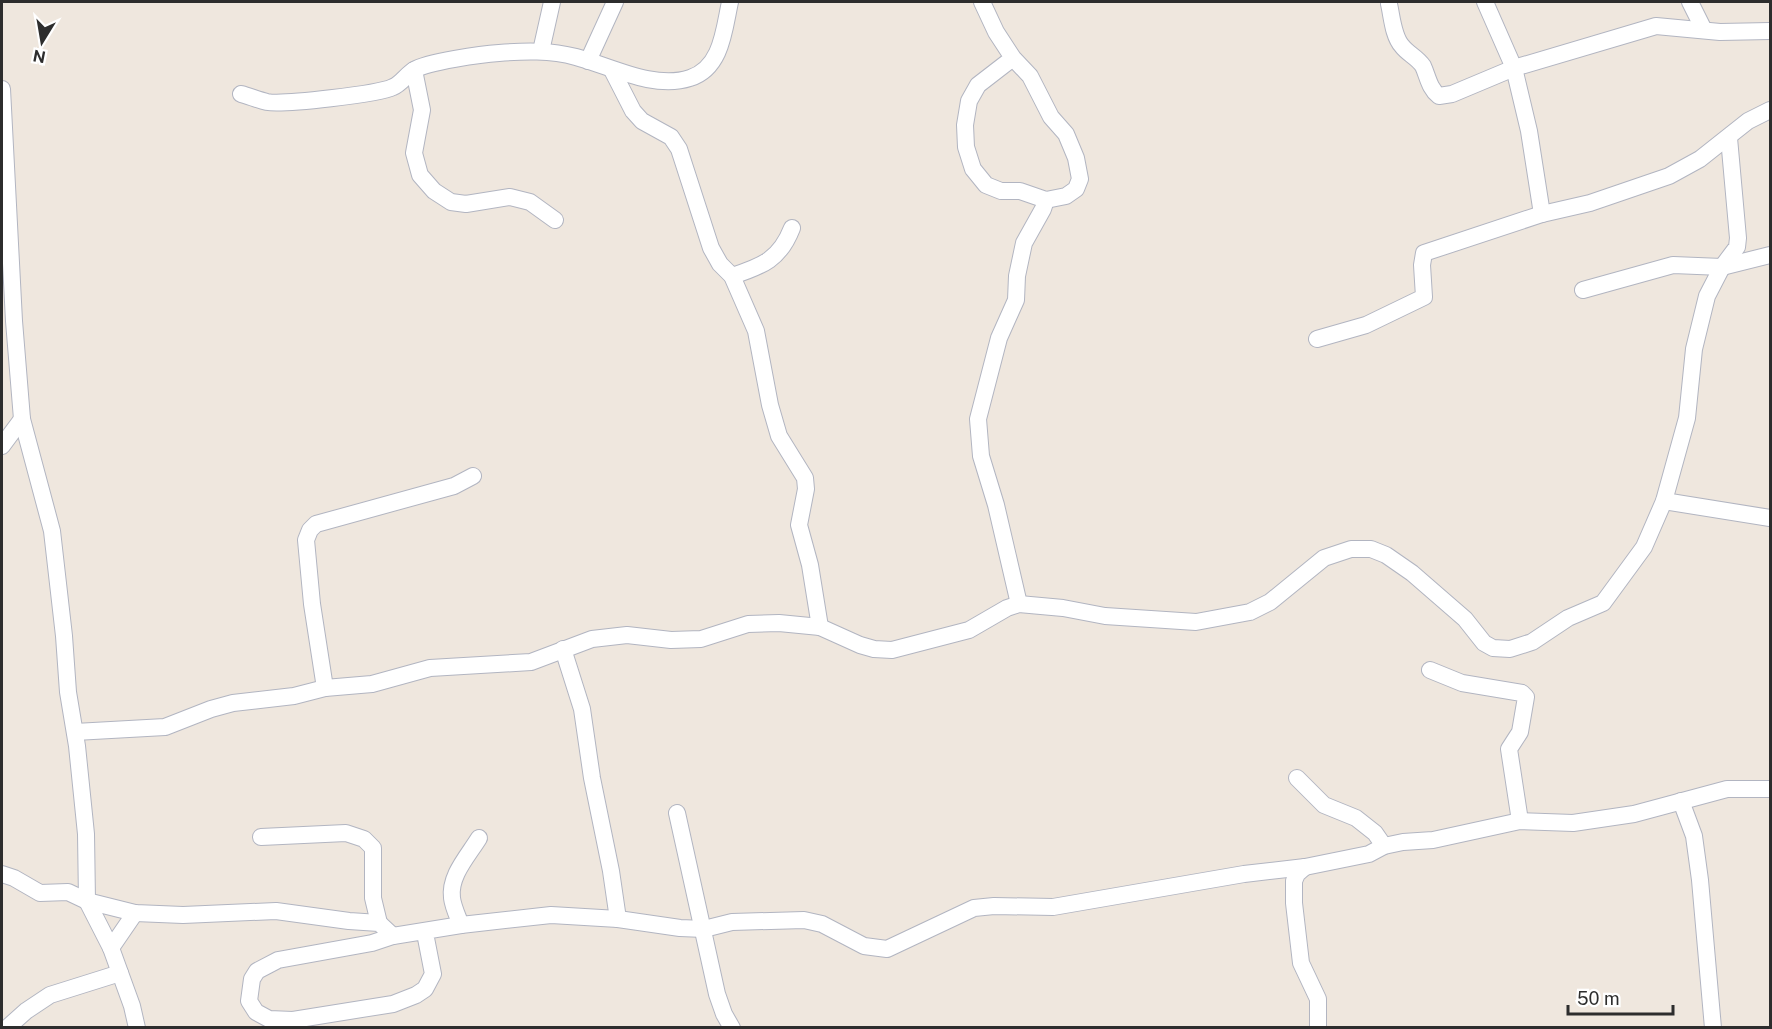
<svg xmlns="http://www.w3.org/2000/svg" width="1772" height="1029" font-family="'Public Sans',sans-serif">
	<rect width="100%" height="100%" fill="#efe7de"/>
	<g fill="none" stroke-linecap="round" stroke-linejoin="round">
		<g stroke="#b2b5c1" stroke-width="18">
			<g id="minor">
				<path d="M982,2L996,32L1013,58L1030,76L1051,117L1066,134L1076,158L1080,179L1076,189L1066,196L1046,200L1020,191H1001L986,185L973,169L966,147L965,125L969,101L978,85L1013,58"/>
				<path d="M1485,2L1514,68L1529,131L1542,214"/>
				<path d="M1690,2L1704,30"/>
				<path d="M1389,4C1392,17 1393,36 1402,46C1408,54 1417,57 1423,66C1428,77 1429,88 1439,96L1452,94L1514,68L1656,26L1720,32L1770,31"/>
				<path d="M541,51L552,2"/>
				<path d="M588,61L615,2"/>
				<path d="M414,70L422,110L414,153L420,175L434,191L451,202L466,204L510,197L530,202L555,220"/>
				<path d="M612,70L633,111L642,121L671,137L679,149L711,248L720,264L732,276L756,331L770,405L779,436L805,478L806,489L799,525L810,565L820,627"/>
				<path d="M2,89L14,321L22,419L52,531L64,636L68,692L77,746L86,834L87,901L111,948"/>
				<path d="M241,94C249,96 258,100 267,102C283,105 379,94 393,87C401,84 407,74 414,70C427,62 482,54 499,53C524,51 550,50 576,57C610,66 654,90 690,78C722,68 724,29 730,2"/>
				<path d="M732,276C763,266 780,259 792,228"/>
				<path d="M1583,290L1673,265L1722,267L1770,255"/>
				<path d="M1317,339L1366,325L1424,297L1422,265L1424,253L1542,214L1590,203L1669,176L1700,159L1748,121L1770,110"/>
				<path d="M2,446L22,419"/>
				<path d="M1664,501L1770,518"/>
				<path d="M1019,604L996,505L981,456L978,419L999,338L1016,300L1017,276L1024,243L1043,209L1046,200"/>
				<path d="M563,649L582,709L592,778L611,871L618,919"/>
				<path d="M1430,670L1462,683L1522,693L1526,697L1520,732L1509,749L1520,821"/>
				<path d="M325,688L312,604L306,540L310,530L316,524L454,486L473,476"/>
				<path d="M75,732L165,727L211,709L233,703L294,696L325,688L372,684L430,668L531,662L592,639L627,635L671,640L701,639L748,624L779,623L820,627L860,645L874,649L892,650L969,630L1007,608L1019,604L1063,608L1105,616L1196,622L1250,612L1270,602L1324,558L1351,549H1371L1386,555L1412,573L1465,619L1484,643L1493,648L1510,649L1532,642L1568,618L1603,603L1644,547L1664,501L1687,418L1694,349L1707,296L1722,267L1737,247L1738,238L1729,138"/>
				<path d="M1297,778L1324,805L1356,818L1375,833L1384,846"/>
				<path d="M1681,801L1694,836L1700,880L1713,1028"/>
				<path d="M677,813L717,994L724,1014L732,1028"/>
				<path d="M261,837L346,833L364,839L373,848V898L379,923"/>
				<path d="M1305,867L1297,874L1294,881V903L1301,963L1318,999V1028"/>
				<path d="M2,874L14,878L40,893L68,892L87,901L135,913L183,915L276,911L349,921L379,923L393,936"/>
				<path d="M135,913L111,948L132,1006L137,1028"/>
				<path d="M461,925C458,917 453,907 452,898C449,876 468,856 479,838"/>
				<path d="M425,933L433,974L425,989L416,995L393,1004L293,1020L269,1019L256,1012L249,1001L252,979L257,971L278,960L372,943L393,936L461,925L551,915L618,919L680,928L704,929L732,922L804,920L822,924L864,946L887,949L974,908L994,906L1053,907L1244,874L1305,867L1369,854L1384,846L1403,842L1433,840L1520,821L1573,823L1634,814L1727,789H1770"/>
				<path d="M7,1028L26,1011L50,995L120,973"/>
			</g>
		</g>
		<use href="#minor" stroke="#fff" stroke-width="16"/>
	</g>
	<rect width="1772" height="1029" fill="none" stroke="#2d2d2d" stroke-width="6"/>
	<g transform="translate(42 42) rotate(191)" stroke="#ffffff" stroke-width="4.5" paint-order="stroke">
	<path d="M0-4.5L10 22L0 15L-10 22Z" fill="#2d2d2d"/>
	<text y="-9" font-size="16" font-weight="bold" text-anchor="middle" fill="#2d2d2d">N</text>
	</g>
	<path d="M1568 1005v9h105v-9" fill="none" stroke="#2d2d2d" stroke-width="3"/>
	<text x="1577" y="1005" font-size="18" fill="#2d2d2d" stroke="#ffffff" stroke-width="4.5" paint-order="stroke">50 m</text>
</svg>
